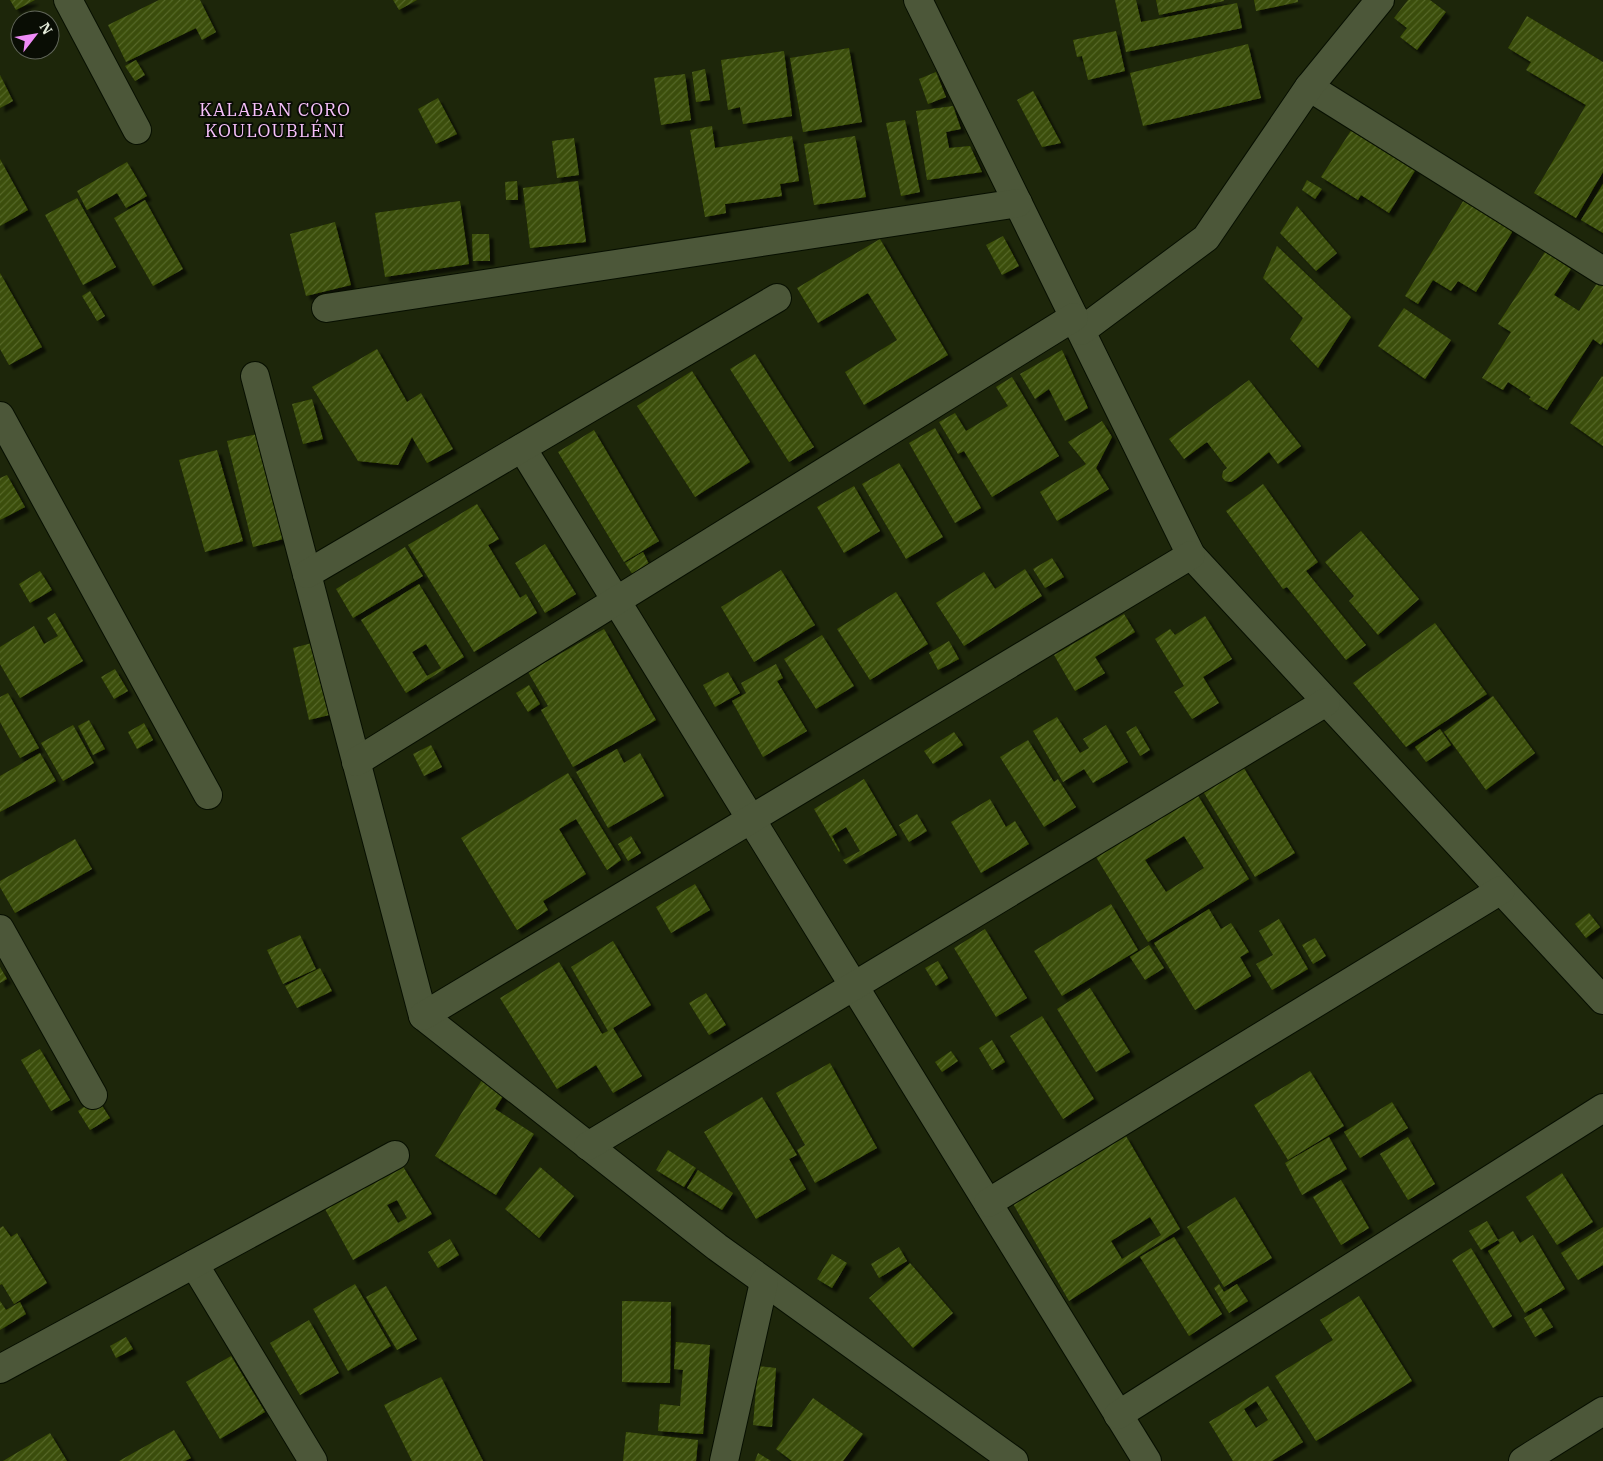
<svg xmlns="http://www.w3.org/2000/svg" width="1603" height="1461" font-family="'IBM Plex Serif',serif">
	<defs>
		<pattern id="building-hatch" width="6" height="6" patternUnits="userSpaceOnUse" patternTransform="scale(1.25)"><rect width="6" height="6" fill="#3a4e07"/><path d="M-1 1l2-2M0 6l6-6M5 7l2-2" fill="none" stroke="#56682b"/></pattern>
		<filter id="shadow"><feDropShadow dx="4.5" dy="4.5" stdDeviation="1" flood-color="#0009"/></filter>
	</defs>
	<rect width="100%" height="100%" fill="#1d260a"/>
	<g fill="url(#building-hatch)" fill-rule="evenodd" filter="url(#shadow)">
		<path d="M10,0H35L16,10Z"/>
		<path d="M159,0H200L216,32L202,40L196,28L126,62L108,25Z"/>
		<path d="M393,0H417L399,10Z"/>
		<path d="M1115,0H1136L1141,22L1237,3L1242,28L1126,52Z"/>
		<path d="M1156,0H1224V1L1159,15Z"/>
		<path d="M1254,0H1298V2L1256,11Z"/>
		<path d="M1408,0H1430L1446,12L1417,50L1400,37L1407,28L1394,18Z"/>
		<path d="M1527,16L1603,62V172L1576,218L1534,193L1586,105L1526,70L1531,62L1508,48Z"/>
		<path d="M1116,31L1125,71L1088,80L1082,56L1077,57L1073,40Z"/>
		<path d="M1248,44L1261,98L1143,126L1130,73Z"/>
		<path d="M849,48L862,122L803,132L790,58Z"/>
		<path d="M784,51L792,116L743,124L740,107L728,110L721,60Z"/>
		<path d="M136,60L145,75L135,81L125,66Z"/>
		<path d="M705,69L710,100L696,102L692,72Z"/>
		<path d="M936,72L946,97L928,104L919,79Z"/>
		<path d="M685,74L691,120L661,125L654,78Z"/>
		<path d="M0,75L13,101L0,108Z"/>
		<path d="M1033,91L1061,143L1042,147L1017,100Z"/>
		<path d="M438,98L457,134L436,144L418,109Z"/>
		<path d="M953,106L961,129L946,132L949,148L970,146L982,172L927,180L916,111Z"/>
		<path d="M905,120L920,192L901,196L886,123Z"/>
		<path d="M712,126L715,148L792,136L799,181L780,184L782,196L725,204L726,213L705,217L690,130Z"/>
		<path d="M1352,129L1416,169L1389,213L1361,195L1358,200L1321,177Z"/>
		<path d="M855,136L866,197L814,205L804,144Z"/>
		<path d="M574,138L579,175L557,178L552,141Z"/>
		<path d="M0,159L28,210L0,226Z"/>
		<path d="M127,162L147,196L126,208L117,193L87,210L77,191Z"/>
		<path d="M1307,180L1322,189L1315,199L1302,190Z"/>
		<path d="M517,181L518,200H506L505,182Z"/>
		<path d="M578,181L586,242L530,248L523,188Z"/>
		<path d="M1603,184V233L1581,220Z"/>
		<path d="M77,198L116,267L83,285L45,215Z"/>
		<path d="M1465,198L1514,229L1476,292L1458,281L1451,291L1433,280L1418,304L1405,296Z"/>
		<path d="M145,200L183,269L153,286L114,218Z"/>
		<path d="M460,201L469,264L385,277L375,213Z"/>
		<path d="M1297,206L1337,253L1316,271L1280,233Z"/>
		<path d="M335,222L351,285L306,296L290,234Z"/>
		<path d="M472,234H489L490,261H473Z"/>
		<path d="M1003,236L1019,266L1002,275L986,245Z"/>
		<path d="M880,239L948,355L864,405L845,372L897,340L868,293L818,323L797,288Z"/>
		<path d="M1277,246L1351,317L1318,368L1290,339L1303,318L1263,278Z"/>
		<path d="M1545,252L1571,269L1554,295L1579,311L1599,280L1603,282V342L1601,345L1593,339L1547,410L1529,399L1531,397L1508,382L1503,390L1482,378L1511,332L1498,324Z"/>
		<path d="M0,273L42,347L9,365L0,349Z"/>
		<path d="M90,291L105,316L97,321L82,296Z"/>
		<path d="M1404,308L1451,340L1425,379L1378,346Z"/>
		<path d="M377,349L407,402L421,393L453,449L427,463L412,437L398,465L358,461L312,387Z"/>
		<path d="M1062,350L1088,408L1065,421L1049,389L1035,399L1020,374Z"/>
		<path d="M755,354L814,447L789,462L730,369Z"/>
		<path d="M692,371L750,462L695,497L637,406Z"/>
		<path d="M1602,376L1603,377V446L1570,423Z"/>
		<path d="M1012,377L1059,456L992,497L964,451L958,454L939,422L955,413L966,431L1008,406L996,387Z"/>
		<path d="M1249,380L1301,446L1278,464L1269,452L1236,479L1231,482L1225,481L1222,477L1223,471L1227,468L1207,442L1184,459L1169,439Z"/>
		<path d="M312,399L323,439L303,444L292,404Z"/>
		<path d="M1102,421L1112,437L1096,468L1109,489L1057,521L1040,492L1086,464L1068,442Z"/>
		<path d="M935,428L981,508L955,523L909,443Z"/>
		<path d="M594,430L659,541L624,562L558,452Z"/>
		<path d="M261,433L287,538L253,547L227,441Z"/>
		<path d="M217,450L243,541L205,552L179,460Z"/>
		<path d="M899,463L943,537L906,559L862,484Z"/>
		<path d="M7,475L25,507L0,520V478Z"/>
		<path d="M1263,484L1318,562L1306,571L1366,645L1346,660L1287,587L1283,589L1226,511Z"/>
		<path d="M854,486L880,531L844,553L817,507Z"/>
		<path d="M477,504L499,539L488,545L520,598L526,594L537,613L474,652L408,545Z"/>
		<path d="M1361,531L1419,599L1378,635L1349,601L1354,596L1325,562Z"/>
		<path d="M545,544L576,594L545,613L515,563Z"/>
		<path d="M405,547L423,576L353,618L336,589Z"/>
		<path d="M643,552L650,566L633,575L625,563Z"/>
		<path d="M1052,558L1064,577L1045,588L1033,569Z"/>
		<path d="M1025,569L1042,596L964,646L936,603L984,572L995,589Z"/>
		<path d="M781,570L815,625L754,662L721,607Z"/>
		<path d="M40,571L52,590L30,603L19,584Z"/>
		<path d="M419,584L464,657L406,693L361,620ZM426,644L441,668L427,676L412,652Z"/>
		<path d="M896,592L928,644L870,680L837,629Z"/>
		<path d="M55,613L83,661L20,698L0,664V647L34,626L44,644L58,636L47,618Z"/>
		<path d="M1124,614L1135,632L1095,657L1105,673L1075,691L1054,655Z"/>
		<path d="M1205,616L1232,659L1203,677L1219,703L1192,719L1174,692L1184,686L1155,639L1170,629L1175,635Z"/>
		<path d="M1435,623L1487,694L1406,747L1353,683Z"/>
		<path d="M604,629L656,720L573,767L541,710L548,706L528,672Z"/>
		<path d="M822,635L854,686L816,709L784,659Z"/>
		<path d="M949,641L959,659L938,670L929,653Z"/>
		<path d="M312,643L329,715L309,720L293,648Z"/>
		<path d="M776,664L783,678L777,681L807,731L763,757L732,701L746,693L741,683Z"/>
		<path d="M115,669L128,691L114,699L101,677Z"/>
		<path d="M728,672L740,693L715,707L703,685Z"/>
		<path d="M529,685L540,704L528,712L516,693Z"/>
		<path d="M8,693L39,748L20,758L0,722V697Z"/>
		<path d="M1493,696L1535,753L1486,790L1444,732Z"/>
		<path d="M1057,717L1080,753L1089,748L1083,739L1106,725L1128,762L1093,783L1084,769L1063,782L1033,731Z"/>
		<path d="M89,720L105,749L93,755L78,726Z"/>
		<path d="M144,723L153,740L137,749L128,732Z"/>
		<path d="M73,725L94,763L63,781L41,743Z"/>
		<path d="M1136,726L1150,750L1140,756L1126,732Z"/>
		<path d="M1440,729L1451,745L1426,762L1415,747Z"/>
		<path d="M954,732L963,745L933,764L924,751Z"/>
		<path d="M1028,740L1054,782L1058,779L1076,807L1044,827L1000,757Z"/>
		<path d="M431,745L442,767L424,776L413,754Z"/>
		<path d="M617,749L624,763L640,753L664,796L608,828L576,772Z"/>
		<path d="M40,753L56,781L0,812V776Z"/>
		<path d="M1242,765L1295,853L1255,877L1201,788Z"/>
		<path d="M568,773L621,860L607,870L576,819L559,829L586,874L543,901L548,910L517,930L461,838Z"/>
		<path d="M864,779L897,835L846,864L843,860L860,851L846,827L832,836L840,851L839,852L814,809Z"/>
		<path d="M1197,794L1249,879L1148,942L1096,857ZM1184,836L1204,868L1166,892L1145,860Z"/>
		<path d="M990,799L1006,827L1015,821L1029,844L981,873L951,822Z"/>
		<path d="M917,814L927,831L909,842L899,825Z"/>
		<path d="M631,836L641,853L628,861L618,844Z"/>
		<path d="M75,839L92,869L15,913L0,887V881Z"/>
		<path d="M695,884L710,910L671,933L656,907Z"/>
		<path d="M1111,904L1138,950L1062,996L1034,951Z"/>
		<path d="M1209,909L1221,929L1231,923L1249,952L1240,957L1251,976L1195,1010L1154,943Z"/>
		<path d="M1589,913L1600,927L1586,938L1575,924Z"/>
		<path d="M1279,919L1308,969L1272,990L1256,964L1273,955L1259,931Z"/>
		<path d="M985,929L1027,998L996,1017L954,948Z"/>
		<path d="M300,935L316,969L283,984L267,950Z"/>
		<path d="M1315,938L1326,956L1313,964L1302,945Z"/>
		<path d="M613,941L651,1005L613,1028L642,1076L613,1093L596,1065L557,1089L500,998L559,962L602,1034L608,1031L571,967Z"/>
		<path d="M1149,945L1164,968L1145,980L1130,957Z"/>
		<path d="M938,961L948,978L936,986L925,968Z"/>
		<path d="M0,967L7,979L0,983Z"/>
		<path d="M320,968L332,991L297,1008L285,986Z"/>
		<path d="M1090,988L1130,1052L1096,1072L1057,1009Z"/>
		<path d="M706,993L726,1025L709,1035L689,1003Z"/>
		<path d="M1042,1016L1094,1099L1063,1119L1010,1036Z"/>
		<path d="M992,1040L1005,1062L992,1070L979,1048Z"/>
		<path d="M40,1049L70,1100L51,1111L21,1060Z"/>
		<path d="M951,1051L958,1061L942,1072L935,1062Z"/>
		<path d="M830,1063L877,1148L815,1183L797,1150L805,1145L776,1093Z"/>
		<path d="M1310,1071L1344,1126L1288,1160L1254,1105Z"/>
		<path d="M485,1075L507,1090L495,1109L534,1134L496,1195L435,1156Z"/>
		<path d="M762,1097L797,1155L789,1159L806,1189L756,1219L704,1132Z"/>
		<path d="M97,1098L110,1118L90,1130L78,1111Z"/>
		<path d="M1392,1102L1408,1128L1360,1158L1344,1132Z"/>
		<path d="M1126,1136L1180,1229L1069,1301L1012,1202ZM1150,1217L1161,1235L1122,1259L1111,1241Z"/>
		<path d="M1329,1137L1347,1169L1302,1195L1285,1163Z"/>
		<path d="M1408,1137L1435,1184L1408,1200L1380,1154Z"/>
		<path d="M668,1150L696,1168L684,1187L656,1170Z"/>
		<path d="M402,1165L432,1214L353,1260L325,1209ZM397,1200L407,1218L398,1223L387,1205Z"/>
		<path d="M540,1167L574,1196L539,1238L505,1209Z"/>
		<path d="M698,1170L733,1193L722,1210L687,1188Z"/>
		<path d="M1562,1173L1593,1222L1557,1245L1526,1197Z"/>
		<path d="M1341,1180L1369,1228L1341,1245L1313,1197Z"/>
		<path d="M1235,1197L1272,1258L1224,1287L1187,1227Z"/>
		<path d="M1487,1221L1498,1240L1481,1250L1469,1231Z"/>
		<path d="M3,1226L11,1237L17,1233L47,1283L14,1304L2,1284L0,1285V1228Z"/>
		<path d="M1603,1227V1265L1578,1280L1561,1253Z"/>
		<path d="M1513,1231L1520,1243L1533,1235L1565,1289L1525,1313L1488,1251L1500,1243L1498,1240Z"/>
		<path d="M1174,1237L1222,1314L1189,1336L1140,1257Z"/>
		<path d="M450,1239L459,1255L438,1268L428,1252Z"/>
		<path d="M899,1247L907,1261L879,1278L871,1264Z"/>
		<path d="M1471,1248L1512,1316L1493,1328L1452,1260Z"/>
		<path d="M832,1254L847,1263L832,1288L817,1279Z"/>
		<path d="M910,1263L953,1313L913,1348L869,1298Z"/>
		<path d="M355,1284L391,1346L348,1371L313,1309Z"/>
		<path d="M1219,1284L1224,1292L1237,1284L1248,1301L1229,1313L1214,1288Z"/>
		<path d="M386,1286L417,1339L397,1350L366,1297Z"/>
		<path d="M1359,1296L1412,1381L1316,1441L1275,1376L1333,1340L1320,1320Z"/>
		<path d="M0,1301L6,1310L20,1302L26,1314L0,1330Z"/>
		<path d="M622,1301L671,1302L670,1383L622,1382Z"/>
		<path d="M1541,1308L1553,1327L1535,1337L1524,1318Z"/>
		<path d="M309,1320L339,1373L300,1395L270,1343Z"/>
		<path d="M126,1337L133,1349L116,1358L110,1346Z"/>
		<path d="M676,1342L710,1345L703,1434L658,1431L660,1404L680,1406L683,1370L674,1369Z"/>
		<path d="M231,1356L265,1412L220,1439L186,1382Z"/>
		<path d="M758,1366L776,1368L772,1427L753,1425Z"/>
		<path d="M441,1377L483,1461H412L384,1405Z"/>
		<path d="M1268,1386L1303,1442L1272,1461H1233L1209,1422ZM1256,1401L1268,1420L1256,1428L1244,1409Z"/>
		<path d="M813,1398L863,1434L843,1461H792L776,1449Z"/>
		<path d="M174,1430L191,1458L185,1461H119Z"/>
		<path d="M626,1432L698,1440L696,1461H623Z"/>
		<path d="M50,1433L67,1461H3Z"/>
		<path d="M758,1453L771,1461H755Z"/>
	</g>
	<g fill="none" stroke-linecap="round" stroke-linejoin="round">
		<g stroke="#070f00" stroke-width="30">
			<g id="minor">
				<path d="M68,0L137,130"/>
				<path d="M918,0L1191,555L1603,1000"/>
				<path d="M1309,87L1603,271"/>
				<path d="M326,308L1018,203"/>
				<path d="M1081,331L1206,238L1309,87L1380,0"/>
				<path d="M255,376L423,1016L717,1247L1014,1461"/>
				<path d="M0,416L208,795"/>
				<path d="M522,448L1147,1461"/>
				<path d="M307,574L777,298"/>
				<path d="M356,762L1074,317"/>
				<path d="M0,929L93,1095"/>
				<path d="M423,1016L1191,555"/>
				<path d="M588,1146L1326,702"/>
				<path d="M988,1203L1501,890"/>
				<path d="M194,1264L313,1461"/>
				<path d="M0,1369L395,1155"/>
				<path d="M1118,1415L1603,1108"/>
				<path d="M724,1461L764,1282"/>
				<path d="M1523,1461L1603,1411"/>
			</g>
		</g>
		<use href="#minor" stroke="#4c5739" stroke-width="28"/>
	</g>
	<g text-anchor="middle" stroke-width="4" stroke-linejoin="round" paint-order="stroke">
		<g font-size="18" letter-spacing="1" fill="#f8c1fc" stroke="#090d04">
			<text x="275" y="116">KALABAN CORO<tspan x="275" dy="21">KOULOUBLÉNI</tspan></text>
		</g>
	</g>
	<g transform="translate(35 35) rotate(59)"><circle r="24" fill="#090d04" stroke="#61665a"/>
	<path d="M0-4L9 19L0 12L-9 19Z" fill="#ef8bf7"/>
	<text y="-8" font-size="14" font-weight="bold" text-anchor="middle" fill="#e5ecdb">N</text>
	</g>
</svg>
